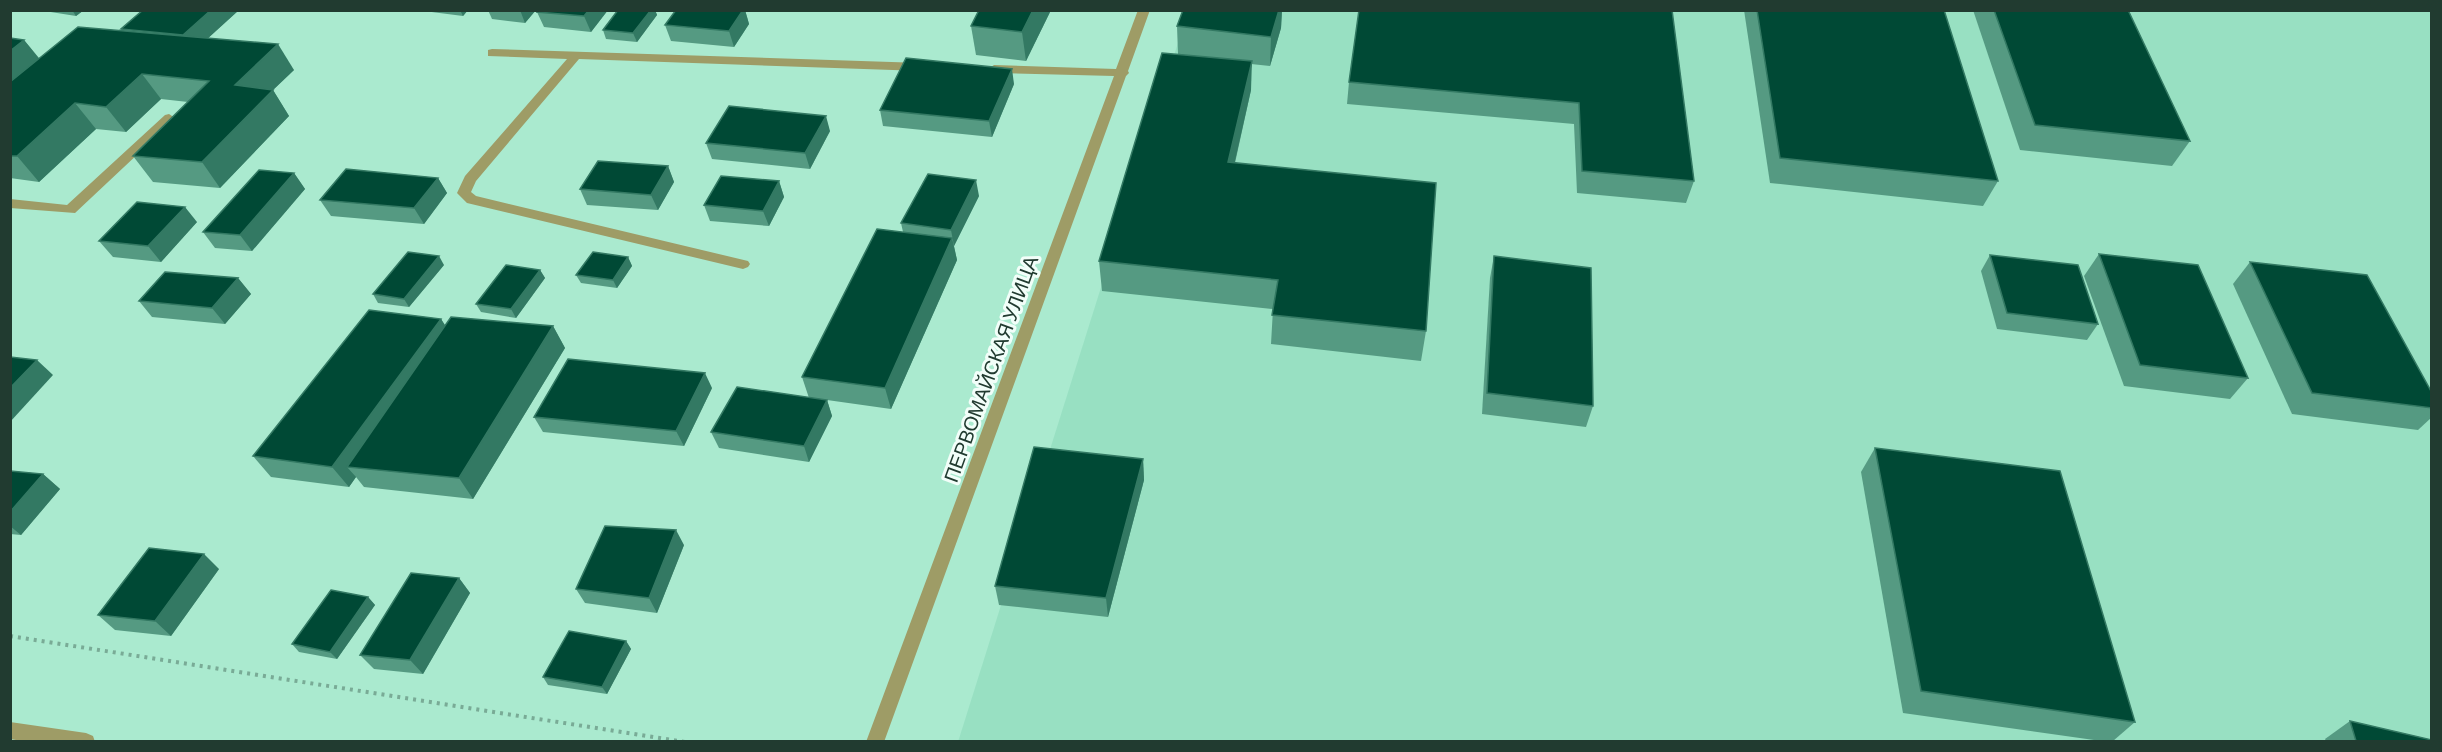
<svg xmlns="http://www.w3.org/2000/svg" width="2442" height="752" font-family="Barlow,sans-serif">
	<rect width="100%" height="100%" fill="#aaeacf"/>
	<path fill="#98e0c2" d="M1188,11H2431V741L958,742Z"/>
	<g fill="none" stroke-linecap="round" stroke-linejoin="round">
		<path stroke="#79ab96" stroke-width="4" stroke-dasharray="3 5" stroke-linecap="butt" d="M10,636L685,742"/>
		<g fill="#9e9c66" fill-rule="evenodd">
			<path d="M1138,10H1150L1128,71L1129,73L1126,76L884,742H866L1114,76L994,73L988,69L994,65L1116,69Z"/>
			<path d="M492,49L922,63L928,67L922,71L579,59L476,181L471,192L476,196L748,261L750,264L748,267L743,269L467,203L457,193L465,176L567,59L488,56V50Z"/>
			<path d="M169,114L175,118L173,121L75,213L10,208V199L67,205L165,115Z"/>
			<path d="M10,722L86,733L93,736L95,742H28L10,739Z"/>
		</g>
	</g>
	<g fill="#559a82">
		<path d="M38,10H84L76,16Z"/>
		<path d="M143,10H239L208,38L294,70L273,90L289,116L220,188L153,182L133,156L188,102L161,99L126,132L96,129L39,182L10,178V38L24,40L39,58L122,31L121,29Z"/>
		<path d="M416,10H468L463,16Z"/>
		<path d="M488,10H536L525,23L492,19Z"/>
		<path d="M608,10L591,32L544,27L537,12Z"/>
		<path d="M618,10H655L657,15L637,42L606,39L603,30Z"/>
		<path d="M676,10H745L749,24L734,47L671,41L665,25Z"/>
		<path d="M1051,10L1026,61L976,55L971,26Z"/>
		<path d="M1183,10H1282L1281,28L1270,66L1251,64V90L1235,163L1426,331L1421,361L1271,344L1273,309L1102,291L1099,261L1178,54L1177,26Z"/>
		<path d="M1354,10H1672L1694,181L1686,203L1577,193L1574,124L1347,104L1349,82L1359,11Z"/>
		<path d="M1744,10H1944L1998,181L1983,206L1770,183Z"/>
		<path d="M1973,10H2128L2190,141L2172,166L2020,150Z"/>
		<path d="M1014,84L992,137L883,126L880,110Z"/>
		<path d="M830,131L810,169L712,159L706,143Z"/>
		<path d="M668,166L674,182L658,210L587,205L580,189Z"/>
		<path d="M294,173L305,189L252,251L215,248L203,232Z"/>
		<path d="M438,178L447,193L424,224L331,216L320,200Z"/>
		<path d="M779,181L784,197L769,226L710,221L704,205Z"/>
		<path d="M979,196L954,246L957,260L891,409L827,400L832,416L809,462L719,448L711,432L809,398L802,377L903,232L901,223Z"/>
		<path d="M197,222L161,262L113,257L99,241Z"/>
		<path d="M2099,254L2248,378L2230,399L2124,386L2084,276Z"/>
		<path d="M1990,255L2098,324L2087,340L1997,329L1981,271Z"/>
		<path d="M1494,256L1593,406L1586,427L1482,414L1490,278Z"/>
		<path d="M628,257L632,266L617,288L581,283L576,275Z"/>
		<path d="M2250,262L2432,393V417L2418,430L2292,414L2233,284Z"/>
		<path d="M444,265L409,307L378,303L373,294Z"/>
		<path d="M540,270L545,278L516,318L481,312L476,304Z"/>
		<path d="M238,278L251,294L225,324L152,317L139,301Z"/>
		<path d="M441,319L445,326H553L565,348L473,499L364,487L356,477L349,487L271,477L253,456Z"/>
		<path d="M712,388L684,446L543,432L534,417Z"/>
		<path d="M1875,448L2135,722L2113,741H2101L1903,713L1861,472Z"/>
		<path d="M1143,459L1144,480L1108,617L999,605L995,586Z"/>
		<path d="M10,471L43,474L60,489L21,535L10,534Z"/>
		<path d="M684,545L657,613L585,603L576,589Z"/>
		<path d="M219,569L171,636L115,630L98,615Z"/>
		<path d="M459,578L470,593L423,674L374,669L360,655Z"/>
		<path d="M368,597L375,605L337,659L299,652L292,644Z"/>
		<path d="M626,641L631,649L607,694L548,685L543,677Z"/>
		<path d="M2350,721L2432,741H2326L2325,739Z"/>
	</g>
	<g fill="#337963">
		<path d="M72,10H84L76,16Z"/>
		<path d="M211,10H239L194,51L183,35Z"/>
		<path d="M460,10H468L463,16Z"/>
		<path d="M520,10H536L525,23Z"/>
		<path d="M589,10H608L591,32L584,16Z"/>
		<path d="M651,10H655L657,15L637,42L633,33Z"/>
		<path d="M743,10H745L749,24L734,47L729,31Z"/>
		<path d="M1033,10H1051L1026,61L1022,32Z"/>
		<path d="M1279,10H1282L1281,28L1270,66L1271,37Z"/>
		<path d="M24,40L41,61L10,86V51Z"/>
		<path d="M278,44L294,70L252,110L235,85Z"/>
		<path d="M1252,61L1251,90L1228,192V162Z"/>
		<path d="M1012,69L1014,84L992,137L989,121Z"/>
		<path d="M142,74L161,99L126,132L106,107Z"/>
		<path d="M273,90L289,116L220,188L202,162Z"/>
		<path d="M75,103L96,129L39,182L17,156Z"/>
		<path d="M826,116L830,131L810,169L805,153Z"/>
		<path d="M668,166L674,182L658,210L651,195Z"/>
		<path d="M294,173L305,189L252,251L240,235Z"/>
		<path d="M438,178L447,193L424,224L414,208Z"/>
		<path d="M976,180L979,196L954,246L951,230Z"/>
		<path d="M779,181L784,197L769,226L763,211Z"/>
		<path d="M185,207L197,222L161,262L148,246Z"/>
		<path d="M952,238L957,260L891,409L885,388Z"/>
		<path d="M439,256L444,265L409,307L404,299Z"/>
		<path d="M628,257L632,266L617,288L613,280Z"/>
		<path d="M540,270L545,278L516,318L511,309Z"/>
		<path d="M238,278L251,294L225,324L212,308Z"/>
		<path d="M441,319L455,340L347,467L356,477L349,487L332,467Z"/>
		<path d="M553,326L565,348L473,499L459,478Z"/>
		<path d="M37,360L53,375L10,422V388Z"/>
		<path d="M705,373L712,388L684,446L676,431Z"/>
		<path d="M827,400L832,416L809,462L804,446Z"/>
		<path d="M1143,459L1144,480L1108,617L1106,598Z"/>
		<path d="M43,474L60,489L21,535L10,526V512Z"/>
		<path d="M676,530L684,545L657,613L649,598Z"/>
		<path d="M204,554L219,569L171,636L155,621Z"/>
		<path d="M459,578L470,593L423,674L410,660Z"/>
		<path d="M368,597L375,605L337,659L330,652Z"/>
		<path d="M626,641L631,649L607,694L602,687Z"/>
	</g>
	<g fill="#004935" stroke="#337963" stroke-width="1.5">
		<path d="M143,10H211L183,35L121,29Z"/>
		<path d="M538,10H589L584,16L537,12Z"/>
		<path d="M618,10H651L633,33L603,30Z"/>
		<path d="M676,10H743L729,31L665,25Z"/>
		<path d="M979,10H1033L1022,32L971,26Z"/>
		<path d="M1183,10H1279L1271,37L1177,26Z"/>
		<path d="M1359,10H1672L1694,181L1582,171L1579,103L1349,82Z"/>
		<path d="M1757,10H1944L1998,181L1780,158Z"/>
		<path d="M1994,10H2128L2190,141L2035,125Z"/>
		<path d="M78,27L278,44L235,85L273,90L202,162L133,156L209,81L142,74L106,107L75,103L17,156H10V82Z"/>
		<path d="M10,38L24,40L10,51Z"/>
		<path d="M1162,53L1252,61L1228,162L1436,183L1426,331L1272,315L1278,280L1099,261Z"/>
		<path d="M906,58L1012,69L989,121L880,110Z"/>
		<path d="M729,106L826,116L805,153L706,143Z"/>
		<path d="M598,161L668,166L651,195L580,189Z"/>
		<path d="M346,169L438,178L414,208L320,200Z"/>
		<path d="M259,170L294,173L240,235L203,232Z"/>
		<path d="M928,174L976,180L951,230L901,223Z"/>
		<path d="M721,176L779,181L763,211L704,205Z"/>
		<path d="M137,202L185,207L148,246L99,241Z"/>
		<path d="M877,229L952,238L885,388L802,377Z"/>
		<path d="M408,252L439,256L404,299L373,294Z"/>
		<path d="M593,252L628,257L613,280L576,275Z"/>
		<path d="M2099,254L2198,265L2248,378L2140,365Z"/>
		<path d="M1990,255L2078,265L2098,324L2007,313Z"/>
		<path d="M1494,256L1591,268L1593,406L1487,393Z"/>
		<path d="M2250,262L2367,275L2432,393V408L2312,393Z"/>
		<path d="M506,265L540,270L511,309L476,304Z"/>
		<path d="M165,272L238,278L212,308L139,301Z"/>
		<path d="M369,310L441,319L332,467L253,456Z"/>
		<path d="M451,317L553,326L459,478L347,467Z"/>
		<path d="M10,357L37,360L10,388Z"/>
		<path d="M568,359L705,373L676,431L534,417Z"/>
		<path d="M737,387L827,400L804,446L711,432Z"/>
		<path d="M1034,447L1143,459L1106,598L995,586Z"/>
		<path d="M1875,448L2060,471L2135,722L1921,691Z"/>
		<path d="M10,471L43,474L10,512Z"/>
		<path d="M605,526L676,530L649,598L576,589Z"/>
		<path d="M149,548L204,554L155,621L98,615Z"/>
		<path d="M411,573L459,578L410,660L360,655Z"/>
		<path d="M331,590L368,597L330,652L292,644Z"/>
		<path d="M569,631L626,641L602,687L543,677Z"/>
		<path d="M2350,721L2432,740V741H2356Z"/>
	</g>
	<g text-anchor="middle" stroke-width="6" stroke-linejoin="round" paint-order="stroke">
		<g font-size="20" fill="#213b30" stroke="#f2fef9">
			<text transform="translate(991 369) rotate(-70)" y="7">ПЕРВОМАЙСКАЯ УЛИЦА</text>
		</g>
	</g>
	<rect width="2442" height="752" fill="none" stroke="#213b30" stroke-width="24"/>
</svg>
